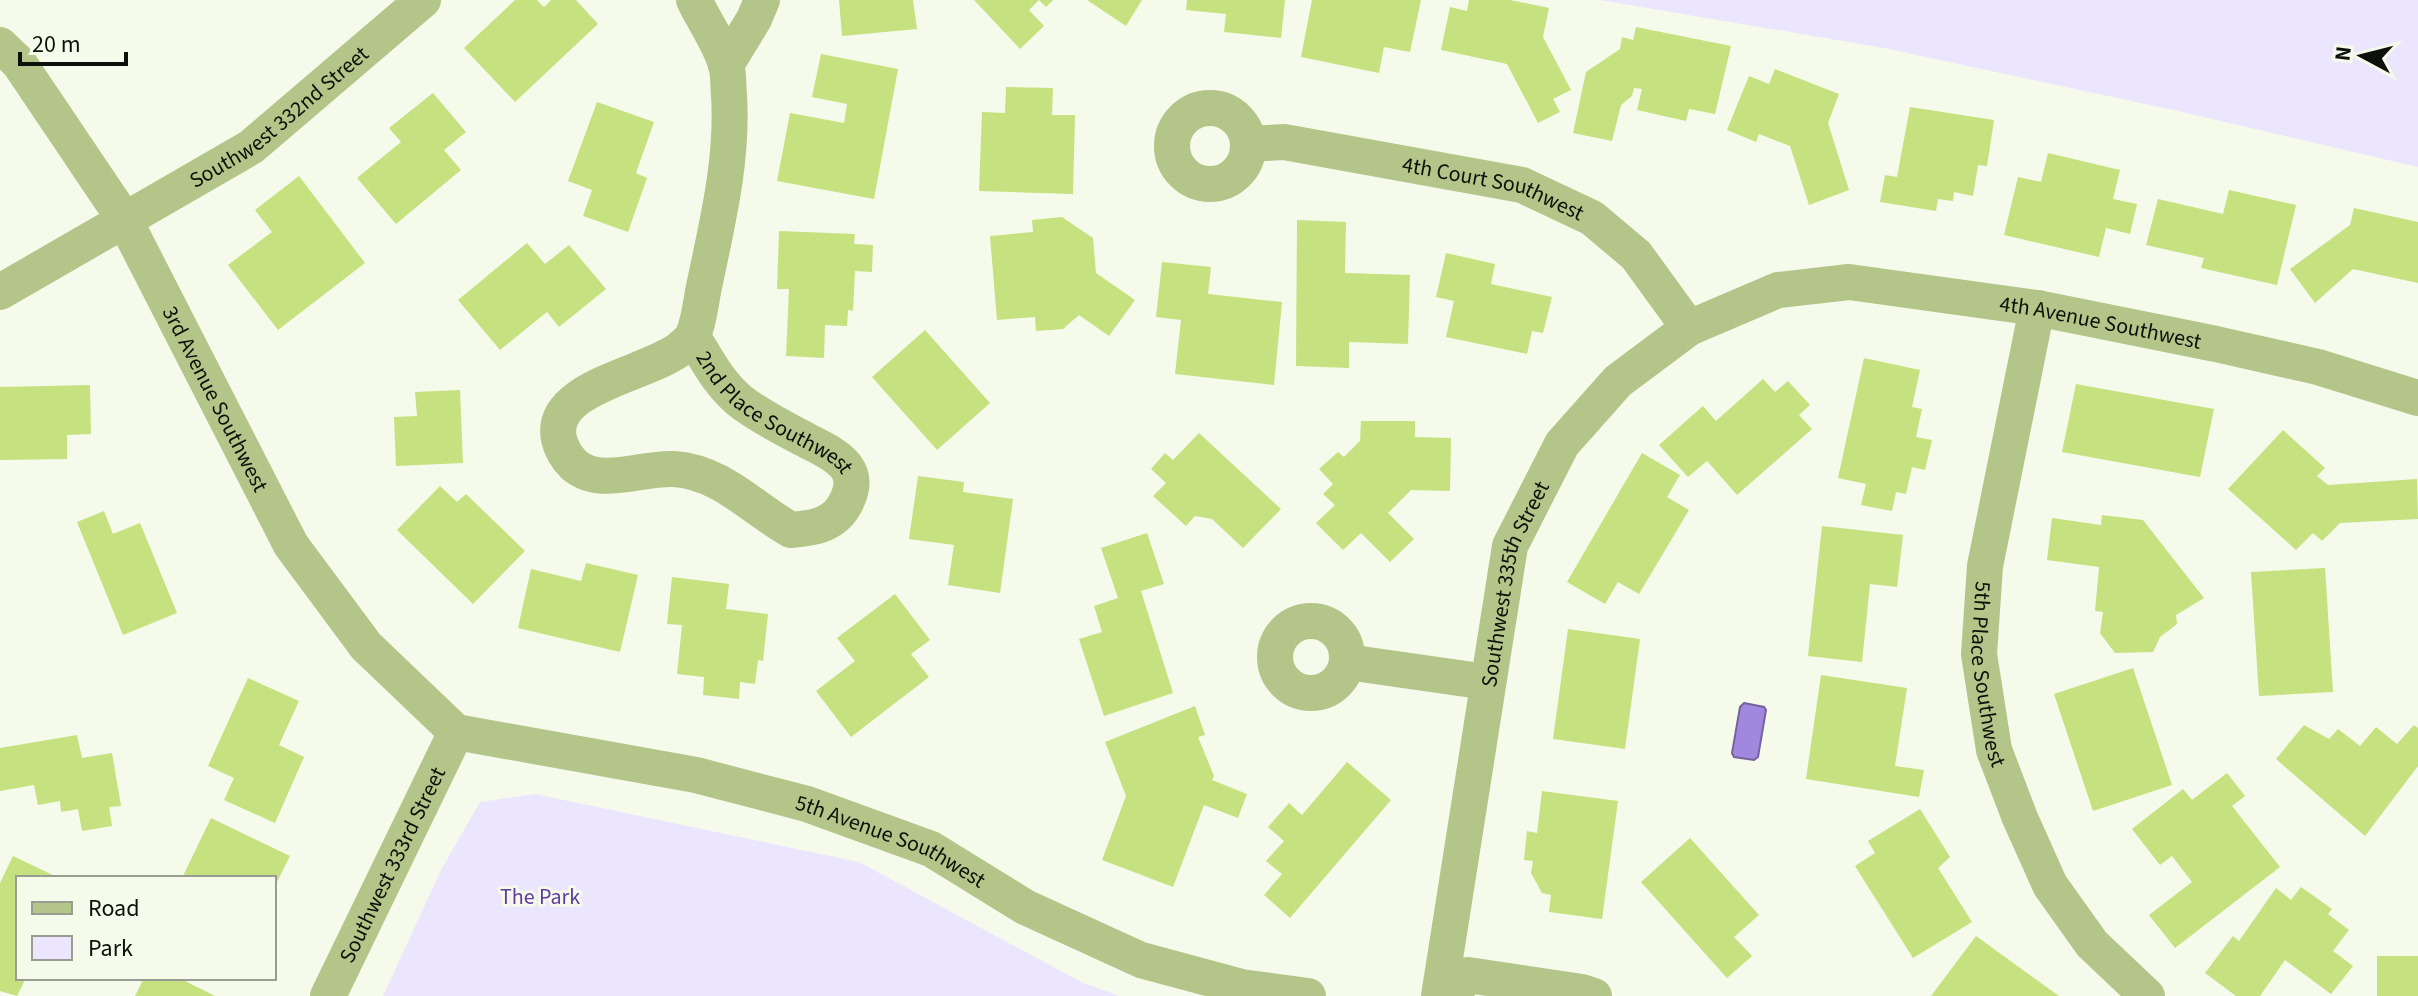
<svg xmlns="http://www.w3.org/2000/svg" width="2418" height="996" font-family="'Source Sans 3',sans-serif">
	<rect width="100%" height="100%" fill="#f5faeb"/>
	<g fill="#ebe6fd">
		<path d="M1600,0H2418V167L2178,111L1884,48Z"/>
		<path d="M535,794L859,862L1083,983L1120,996H383L441,870L480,802Z"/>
	</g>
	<path fill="#a187de" stroke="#75639f" stroke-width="2" d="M1744,703L1764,707L1766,710L1758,757L1754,760L1734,757L1732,753L1740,707Z"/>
	<g fill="#c6e17f">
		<path d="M515,0H537L544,7L551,0H576L598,24L515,102L464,48Z"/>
		<path d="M839,0H913L917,29L842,36Z"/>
		<path d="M974,0H1053L1046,7L1039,0L1029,10L1044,26L1020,49Z"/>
		<path d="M1087,0H1142L1126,26Z"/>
		<path d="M1187,0H1285L1281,38L1224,32L1226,14L1186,10Z"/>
		<path d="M1312,0H1421L1410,52L1384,47L1379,73L1301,57Z"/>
		<path d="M1469,0H1510L1549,8L1543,37L1571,90L1553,99L1560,112L1538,123L1507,64L1441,50L1450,7L1467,11Z"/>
		<path d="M1636,27L1731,46L1715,114L1689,109L1686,121L1637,110L1642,89L1634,88L1632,96L1621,105L1612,141L1573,133L1586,72L1620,49L1622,37L1633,40Z"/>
		<path d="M821,54L898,69L874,199L777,181L790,113L844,123L847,104L812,97Z"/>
		<path d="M1775,69L1839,94L1828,123L1849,190L1809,205L1790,146L1759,134L1756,142L1727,130L1749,76L1769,84Z"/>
		<path d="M1006,87L1053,88L1052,115H1075L1073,194L979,191L982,112L1005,113Z"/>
		<path d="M433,93L466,132L444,150L461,170L396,224L357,178L401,142L389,128Z"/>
		<path d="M597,102L654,122L636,173L647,178L628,232L583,216L592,190L568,181Z"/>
		<path d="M1910,107L1994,120L1987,166L1978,165L1973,196L1954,192L1953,201L1938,199L1936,211L1880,202L1885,175L1897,177Z"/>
		<path d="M2048,153L2120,170L2113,199L2137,204L2130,234L2106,228L2099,257L2004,235L2018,177L2041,182Z"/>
		<path d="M299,176L365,263L278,330L228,265L272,232L255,210Z"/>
		<path d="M2229,190L2296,205L2277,285L2201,268L2204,258L2146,245L2158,199L2223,214Z"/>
		<path d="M2354,208L2418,222V283L2353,269L2315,303L2290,269L2350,225Z"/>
		<path d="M1062,217L1093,238L1096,273L1135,300L1109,336L1079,315L1063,329L1036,331L1035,317L997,320L990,236L1033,232L1032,220Z"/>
		<path d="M1297,220L1346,222L1345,273L1410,275L1408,344L1349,342V368L1296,366Z"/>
		<path d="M779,231L855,234L854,244L873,245L872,272L855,271L853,311L848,310L847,326L825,325L824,358L786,356L789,289H777Z"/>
		<path d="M527,243L545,264L569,245L606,289L559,327L547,312L500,350L458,300Z"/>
		<path d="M1446,253L1495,264L1491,284L1552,297L1543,333L1532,331L1527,354L1446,337L1454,301L1436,297Z"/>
		<path d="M1162,262L1211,267L1208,294L1282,302L1274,385L1175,374L1181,320L1156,317Z"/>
		<path d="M925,330L990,403L937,450L872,377Z"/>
		<path d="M1864,358L1920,370L1912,407L1922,409L1916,437L1932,440L1925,470L1912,467L1906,494L1896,492L1892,511L1861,505L1866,484L1838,478Z"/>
		<path d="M1763,379L1775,392L1788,381L1810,405L1799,415L1812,429L1737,495L1707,461L1688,477L1659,445L1703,406L1716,421Z"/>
		<path d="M2076,384L2214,409L2200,477L2062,452Z"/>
		<path d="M90,385L91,434L67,435V459L0,460V387Z"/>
		<path d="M460,390L463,463L396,466L394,417L417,416L415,392Z"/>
		<path d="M1361,421H1415V437L1451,438L1450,491L1411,490L1388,513L1414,539L1390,562L1361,533L1343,550L1316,523L1335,505L1323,494L1333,484L1319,469L1338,452L1344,457L1360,441Z"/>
		<path d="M2283,430L2325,468L2317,476L2328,485L2417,479L2418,519L2340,523L2322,541L2313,533L2296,550L2228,489Z"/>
		<path d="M1199,433L1281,509L1243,548L1212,519L1195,516L1186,526L1153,496L1166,483L1151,469L1165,453L1173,460Z"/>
		<path d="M1642,453L1680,475L1667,497L1689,510L1639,594L1618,582L1605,604L1567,582Z"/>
		<path d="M918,476L964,482L963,492L1013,499L1000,593L948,585L954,545L909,539Z"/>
		<path d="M440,486L457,502L466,494L525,551L473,604L397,530Z"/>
		<path d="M104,511L113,534L140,523L177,613L123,635L77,522Z"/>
		<path d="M2102,515L2143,520L2204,598L2176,615L2177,624L2160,637L2153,652L2115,653L2100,633L2103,612L2095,611L2099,567L2047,560L2052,518L2101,525Z"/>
		<path d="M1822,526L1903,535L1897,587L1870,584L1862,662L1808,656Z"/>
		<path d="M1147,533L1164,584L1141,591L1173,693L1104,716L1079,639L1102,632L1094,606L1118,598L1101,548Z"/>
		<path d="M586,563L638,575L620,652L518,628L531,569L581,581Z"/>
		<path d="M2325,568L2333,692L2259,696L2251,572Z"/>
		<path d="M672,577L729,584L726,609L768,614L763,661L758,660L755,684L740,682L739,699L703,695L704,677L677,674L682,625L667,624Z"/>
		<path d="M895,594L930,640L911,654L929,677L851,737L816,691L855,661L837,638Z"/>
		<path d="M1568,629L1640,639L1625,749L1553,739Z"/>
		<path d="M2133,668L2172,785L2093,811L2054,694Z"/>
		<path d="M1821,675L1907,688L1895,766L1924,770L1919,797L1806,779Z"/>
		<path d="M248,678L299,701L279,745L304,757L275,823L224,800L234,778L208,766Z"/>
		<path d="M1195,706L1205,735L1198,737L1214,776L1212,780L1247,794L1238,818L1204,805L1173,887L1102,860L1126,796L1105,742Z"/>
		<path d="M2304,725L2329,739L2338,729L2360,746L2376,727L2397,744L2414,725L2418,728V766L2365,836L2276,759Z"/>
		<path d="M77,735L82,758L112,753L121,806L109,807L112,826L82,831L78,809L61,812L60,801L38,805L34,785L0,791V748Z"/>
		<path d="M1347,762L1391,800L1290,918L1264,895L1282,874L1266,861L1284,841L1268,827L1289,803L1302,815Z"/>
		<path d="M2227,773L2245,796L2232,806L2280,867L2175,948L2149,915L2192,882L2172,856L2160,865L2132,829L2183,789L2192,800Z"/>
		<path d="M1542,791L1618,801L1602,919L1549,912L1551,895L1542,893L1531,873L1533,861L1524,860L1527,831L1537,833Z"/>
		<path d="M1920,809L1950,857L1938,868L1972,922L1913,958L1855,866L1875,853L1868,841Z"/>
		<path d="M211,818L290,856L274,888V878H182Z"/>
		<path d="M1690,838L1759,915L1734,937L1752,956L1727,978L1641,882Z"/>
		<path d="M13,856L59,878H18V978H26L17,996L0,991V883Z"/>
		<path d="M2301,887L2332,909L2328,914L2349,930L2333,951L2353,966L2331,994L2285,960L2260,996H2236L2205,973L2233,936L2239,941L2276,888L2291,900Z"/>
		<path d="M1976,936L2059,996H1931Z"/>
		<rect x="2377" y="956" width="41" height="40"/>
		<path d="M144,978H179L215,996H135Z"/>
	</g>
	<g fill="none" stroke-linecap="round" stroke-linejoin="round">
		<g stroke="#b3c588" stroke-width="36">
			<path id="s1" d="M0,45L19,63L124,219L291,545L366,646L456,732"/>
			<path d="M726,65L754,19L762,0"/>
			<circle cx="1210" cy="146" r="38"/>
			<path id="s2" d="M1249,144L1284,142L1522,185L1592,218L1636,255L1689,328"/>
			<path id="s3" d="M0,292L251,147L423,0"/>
			<path id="s4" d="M2037,308L1985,566L1979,654L1994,750L2020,818L2050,885L2092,944L2147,996"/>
			<path id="s5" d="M693,337C707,360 719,384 740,401C759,416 783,428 804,439C832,454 867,466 844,506C832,526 812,528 791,530C752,508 721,472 674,469C642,467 601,488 574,465C567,458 561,448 559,439C548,386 648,375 681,348C685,344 691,340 693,335C700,320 701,298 705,282C718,220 733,159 729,95C728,86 729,74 726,65C721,45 703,19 694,0"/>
			<circle cx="1311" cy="657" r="36"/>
			<path d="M1347,662L1487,682"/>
			<path id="s6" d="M456,732L696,775L807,804L931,849L1025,907L1141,960L1241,987L1308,996"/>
			<path id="s7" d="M328,996L456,732"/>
			<path id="s8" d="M1439,996L1510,546L1562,444L1618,381L1689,328L1778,290L1849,282L2037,308L2216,344L2318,367L2418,398"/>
			<path d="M1451,996L1468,975L1582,992L1594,996"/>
		</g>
	</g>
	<g text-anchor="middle" stroke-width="6" stroke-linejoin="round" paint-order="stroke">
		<g font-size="22" fill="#0e100b" stroke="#f5faeb">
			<text dy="8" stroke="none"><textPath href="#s3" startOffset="330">Southwest 332nd Street</textPath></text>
			<text dy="8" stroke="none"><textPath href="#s2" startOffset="250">4th Court Southwest</textPath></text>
			<text dy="8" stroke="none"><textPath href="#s8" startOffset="1166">4th Avenue Southwest</textPath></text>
			<text dy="8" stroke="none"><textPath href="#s1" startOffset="416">3rd Avenue Southwest</textPath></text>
			<text dy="8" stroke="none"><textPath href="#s5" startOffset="114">2nd Place Southwest</textPath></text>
			<text dy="8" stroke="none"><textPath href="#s8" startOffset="420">Southwest 335th Street</textPath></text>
			<text dy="8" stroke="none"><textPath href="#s4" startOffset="372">5th Place Southwest</textPath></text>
			<text dy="8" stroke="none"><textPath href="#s6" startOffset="450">5th Avenue Southwest</textPath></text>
			<text dy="8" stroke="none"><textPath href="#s7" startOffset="146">Southwest 333rd Street</textPath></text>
		</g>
		<g font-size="22" fill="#613ca2" stroke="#f5faeb">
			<text x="540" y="904">The Park</text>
		</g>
	</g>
	<rect x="16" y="876" width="260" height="104" fill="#f5faeb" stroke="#999c91" stroke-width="2"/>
	<rect x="32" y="902" width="40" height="12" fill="#b3c588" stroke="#999c91" stroke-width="2"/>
	<text x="88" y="916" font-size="24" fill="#0e100b">Road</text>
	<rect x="32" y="936" width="40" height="24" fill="#ebe6fd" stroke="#999c91" stroke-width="2"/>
	<text x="88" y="956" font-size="24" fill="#0e100b">Park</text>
	<g transform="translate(2362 56) rotate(277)" stroke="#f5faeb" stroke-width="6" paint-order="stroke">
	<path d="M0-6L14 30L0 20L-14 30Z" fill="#0e100b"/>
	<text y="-12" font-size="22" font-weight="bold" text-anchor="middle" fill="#0e100b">N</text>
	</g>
	<path d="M20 52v12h106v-12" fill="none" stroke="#0e100b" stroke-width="4"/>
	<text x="32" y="52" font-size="24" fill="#0e100b" stroke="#f5faeb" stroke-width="6" paint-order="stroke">20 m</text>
</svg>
